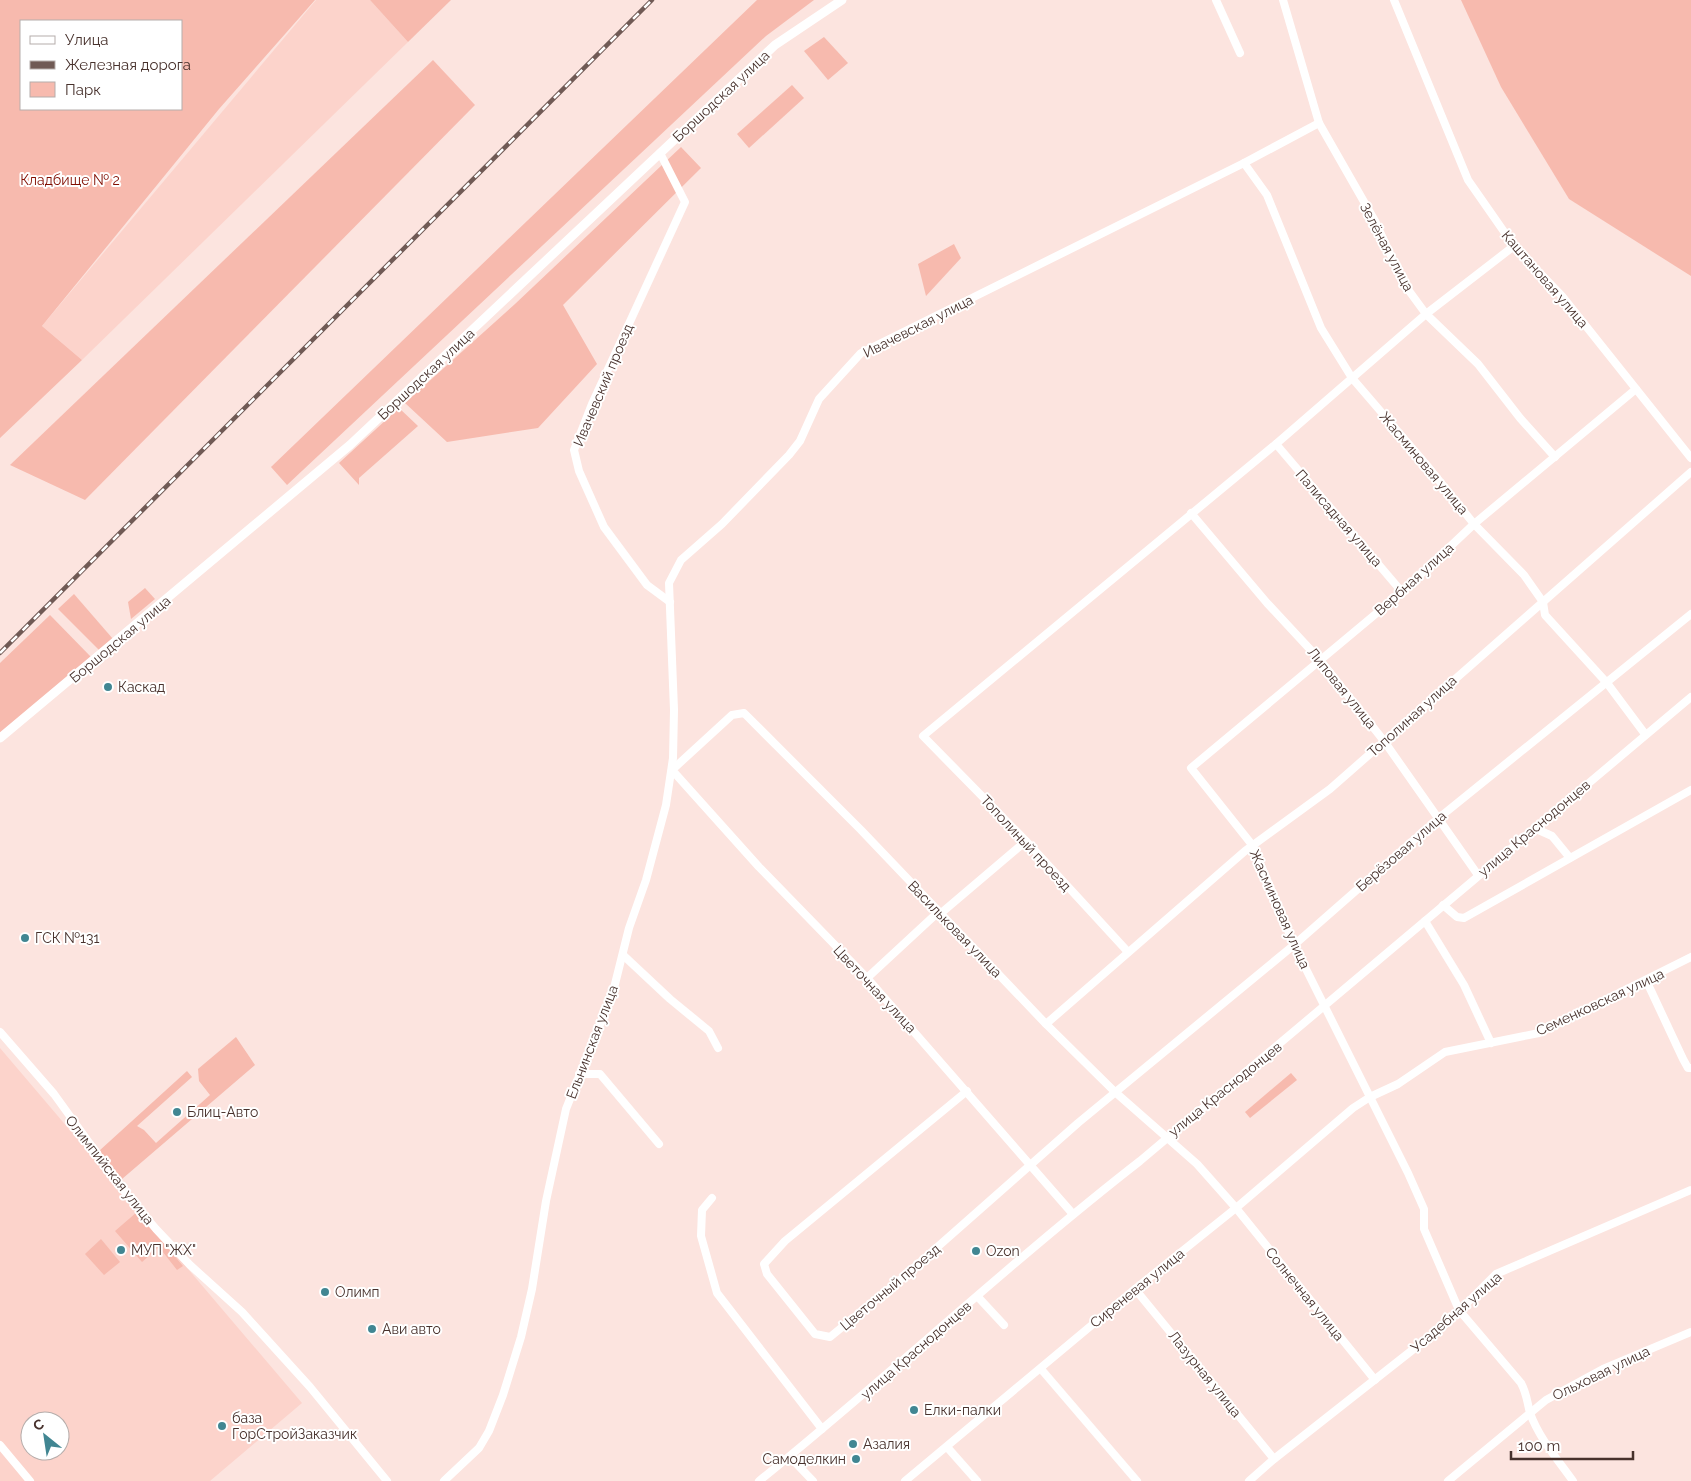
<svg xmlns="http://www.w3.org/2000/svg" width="1691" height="1481" font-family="Raleway,sans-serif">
	<rect width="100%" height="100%" fill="#fce4df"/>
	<g fill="#fcd3cb" fill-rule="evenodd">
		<path d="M316,0H370L408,42L82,360L42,326Z"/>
		<path d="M0,1048L302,1403L210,1481H0ZM30,1421H60V1451H30Z"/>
	</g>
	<g fill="#f7baae" fill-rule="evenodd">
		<path d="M0,0H315L219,109L42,326L82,360L0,438ZM21,21H181V109H21Z"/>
		<path d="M370,0H451L408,42Z"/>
		<path d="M757,0H814L766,36L287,485L271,467Z"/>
		<path d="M1461,0H1691V276L1569,199L1501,87Z"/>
		<path d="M824,37L848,63L828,80L804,51Z"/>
		<path d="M433,60L475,105L85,500L10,465Z"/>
		<path d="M792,85L804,98L749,148L737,134Z"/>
		<path d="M681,147L701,168L563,305L597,364L538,428L447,442L405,403L515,304Z"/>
		<path d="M954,244L961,258L926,296L918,264Z"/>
		<path d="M399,408L418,426L359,478V485L339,463Z"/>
		<path d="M145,588L155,599L131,619L128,602Z"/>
		<path d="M74,594L113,639L100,651L58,609Z"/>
		<path d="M50,615L92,658L0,734V663Z"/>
		<path d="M236,1037L255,1065L122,1179L99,1151L187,1071L192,1077L137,1126L144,1130L156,1143L210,1095L199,1081L198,1069Z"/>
		<path d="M1291,1073L1297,1080L1250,1118L1245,1112Z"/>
		<path d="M137,1212L183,1266L177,1270L159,1247L142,1262L115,1231Z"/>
		<path d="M101,1239L120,1262L104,1275L85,1254Z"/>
	</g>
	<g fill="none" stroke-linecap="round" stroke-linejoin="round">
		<g stroke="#fff" stroke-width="8">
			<path d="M1216,0L1240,53"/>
			<path d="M1283,0L1319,123L1375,221L1404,284L1426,314L1478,364L1520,418L1555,457"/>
			<path d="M1394,0L1468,180L1514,246L1562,296L1691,458"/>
			<path d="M660,153L685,202L592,404L574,450L579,471L604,527L647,585L670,602"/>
			<path d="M1244,163L1267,195L1321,328L1352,378L1425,463L1474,524L1524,575L1543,602L1545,615L1607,683L1645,734"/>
			<path d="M1276,444L1402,592"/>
			<path d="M1191,513L1267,603L1320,660L1384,741L1478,875"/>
			<path d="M1534,828L1552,836L1570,858"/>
			<path d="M1443,905L1457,917L1464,918L1691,790"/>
			<path d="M1425,921L1464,985L1491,1043"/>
			<path d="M1128,952L1026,841L923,736L1276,444L1426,314L1514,246"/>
			<path d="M623,955L670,999L709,1031L718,1048"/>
			<path d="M867,978L934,916L940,914L1026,841"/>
			<path d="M1646,980L1683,1059L1688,1068H1691"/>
			<path d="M1046,1024L1245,851L1330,789L1691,472"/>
			<path d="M0,1032L54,1094L124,1191L156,1229L190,1265L242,1312L310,1387L387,1481"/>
			<path d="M579,1074H600L659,1144"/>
			<path d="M967,1091L785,1241L764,1264L767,1274L815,1334L830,1337L900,1280L1078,1123L1294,945L1440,817L1691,614"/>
			<path d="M712,1198L702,1210L701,1236L717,1293L822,1429"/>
			<path d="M1072,1213L867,978L759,867L672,770L732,715L744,713L861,830L1046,1024L1115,1092L1197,1164L1236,1208L1375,1380"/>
			<path d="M1135,1289L1274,1459"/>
			<path d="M978,1297L1004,1325"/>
			<path d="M1041,1369L1137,1481"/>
			<path d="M0,1445L30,1481"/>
			<path d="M947,1447L977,1481"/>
			<path d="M790,1457L813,1481"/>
			<path d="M444,1481L479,1448L489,1431L503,1395L521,1337L532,1289L546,1201L566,1109L613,992L629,928L646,880L666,805L673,758L674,710L669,583L681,560L722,524L789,455L800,441L819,399L861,353L1244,163L1319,123"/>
			<path d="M759,1481C888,1377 1009,1263 1140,1161L1691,697"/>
			<path d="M905,1481L1135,1289L1236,1208L1353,1108L1370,1097L1398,1084L1445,1052L1539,1033L1691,957"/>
			<path d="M1249,1481L1274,1459L1448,1322L1496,1274L1691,1190"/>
			<path d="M1448,1481L1546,1400L1603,1369L1691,1332"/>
			<path d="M1573,1481C1558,1460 1539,1438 1530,1413C1527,1402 1527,1394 1521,1383L1459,1310L1424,1229V1209L1408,1173L1294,945L1253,846L1191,768L1402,592L1474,524L1636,389"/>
		</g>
		<path stroke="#fff" stroke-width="9" d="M0,738L350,445L775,45L842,0"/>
		<g stroke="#705a55" stroke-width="4.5">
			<path id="rail" d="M0,653L652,0"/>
		</g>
		<use href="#rail" stroke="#fff" stroke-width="2.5" stroke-dasharray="8" stroke-linecap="butt"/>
	</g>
	<g fill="#418692" stroke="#fff" stroke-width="2">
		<circle cx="108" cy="687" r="5"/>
		<circle cx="25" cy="938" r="5"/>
		<circle cx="177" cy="1112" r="5"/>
		<circle cx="121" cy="1250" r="5"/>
		<circle cx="976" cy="1251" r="5"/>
		<circle cx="325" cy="1292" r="5"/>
		<circle cx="372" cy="1329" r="5"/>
		<circle cx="914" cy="1410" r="5"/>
		<circle cx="222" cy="1426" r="5"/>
		<circle cx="853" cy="1444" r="5"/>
		<circle cx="856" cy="1459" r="5"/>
	</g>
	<g text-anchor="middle" stroke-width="4" stroke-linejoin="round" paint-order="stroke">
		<g font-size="14" fill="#47312c" stroke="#fff">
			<text transform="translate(721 96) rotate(-43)" y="5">Боршодская улица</text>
			<text transform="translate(1387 247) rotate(62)" y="5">Зелёная улица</text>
			<text transform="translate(1545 279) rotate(49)" y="5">Каштановая улица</text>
			<text transform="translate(918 326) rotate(-27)" y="5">Ивачевская улица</text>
			<text transform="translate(426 374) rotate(-43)" y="5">Боршодская улица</text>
			<text transform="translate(603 385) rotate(-67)" y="5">Ивачевский проезд</text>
			<text transform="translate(1424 463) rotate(50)" y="5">Жасминовая улица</text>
			<text transform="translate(1339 518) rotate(49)" y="5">Палисадная улица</text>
			<text transform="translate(1414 579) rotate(-42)" y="5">Вербная улица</text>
			<text transform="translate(120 639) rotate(-40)" y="5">Боршодская улица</text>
			<text transform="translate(1342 688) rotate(51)" y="5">Липовая улица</text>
			<text transform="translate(1412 716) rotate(-42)" y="5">Тополиная улица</text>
			<text transform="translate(1534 828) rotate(-40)" y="5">улица Краснодонцев</text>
			<text transform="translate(1026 843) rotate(47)" y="5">Тополиный проезд</text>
			<text transform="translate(1401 851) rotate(-41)" y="5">Берёзовая улица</text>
			<text transform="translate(1280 909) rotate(66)" y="5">Жасминовая улица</text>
			<text transform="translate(955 929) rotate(46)" y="5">Васильковая улица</text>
			<text transform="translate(875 989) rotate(47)" y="5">Цветочная улица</text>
			<text transform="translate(1600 1002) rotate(-25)" y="5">Семенковская улица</text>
			<text transform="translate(592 1042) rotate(-69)" y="5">Ельнинская улица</text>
			<text transform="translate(1225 1089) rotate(-39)" y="5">улица Краснодонцев</text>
			<text transform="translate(110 1170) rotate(52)" y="5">Олимпийская улица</text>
			<text transform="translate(890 1287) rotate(-40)" y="5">Цветочный проезд</text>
			<text transform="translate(1137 1288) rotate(-39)" y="5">Сиреневая улица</text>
			<text transform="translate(1305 1294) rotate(51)" y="5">Солнечная улица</text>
			<text transform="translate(1456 1312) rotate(-41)" y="5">Усадебная улица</text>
			<text transform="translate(916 1350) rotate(-41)" y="5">улица Краснодонцев</text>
			<text transform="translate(1601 1373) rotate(-26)" y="5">Ольховая улица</text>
			<text transform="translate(1205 1374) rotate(51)" y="5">Лазурная улица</text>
		</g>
		<g font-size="14" fill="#800d00" stroke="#fff">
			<text x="70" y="185">Кладбище № 2</text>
		</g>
		<g font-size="14" fill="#47312c" stroke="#fff" text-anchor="start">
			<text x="118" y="692">Каскад</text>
			<text x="35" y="943">ГСК №131</text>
			<text x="187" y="1117">Блиц-Авто</text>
			<text x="131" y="1255">МУП "ЖХ"</text>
			<text x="986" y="1256">Ozon</text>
			<text x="335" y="1297">Олимп</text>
			<text x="382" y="1334">Ави авто</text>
			<text x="924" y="1415">Елки-палки</text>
			<text x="232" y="1423">база<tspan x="232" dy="16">ГорСтройЗаказчик</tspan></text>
			<text x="863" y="1449">Азалия</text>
			<text x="846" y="1464" text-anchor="end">Самоделкин</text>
		</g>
	</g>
	<rect x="20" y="20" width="162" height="90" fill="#ffffff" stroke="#b5adab"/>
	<rect x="30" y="36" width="25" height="8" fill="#ffffff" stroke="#b5adab"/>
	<text x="65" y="45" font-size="15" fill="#47312c">Улица</text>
	<rect x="30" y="61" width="25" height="8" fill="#705a55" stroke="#b5adab"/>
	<text x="65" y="70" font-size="15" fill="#47312c">Железная дорога</text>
	<rect x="30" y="82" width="25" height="15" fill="#f7baae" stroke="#b5adab"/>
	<text x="65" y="95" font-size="15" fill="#47312c">Парк</text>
	<g transform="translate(45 1436) rotate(330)"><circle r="24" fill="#ffffff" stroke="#b5adab"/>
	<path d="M0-4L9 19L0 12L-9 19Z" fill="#418692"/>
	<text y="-8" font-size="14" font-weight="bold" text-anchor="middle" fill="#47312c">С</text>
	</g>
	<path d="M1511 1451v8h122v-8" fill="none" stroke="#47312c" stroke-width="2.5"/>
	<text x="1518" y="1451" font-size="15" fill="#47312c" stroke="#ffffff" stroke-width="4" paint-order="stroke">100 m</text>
</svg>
